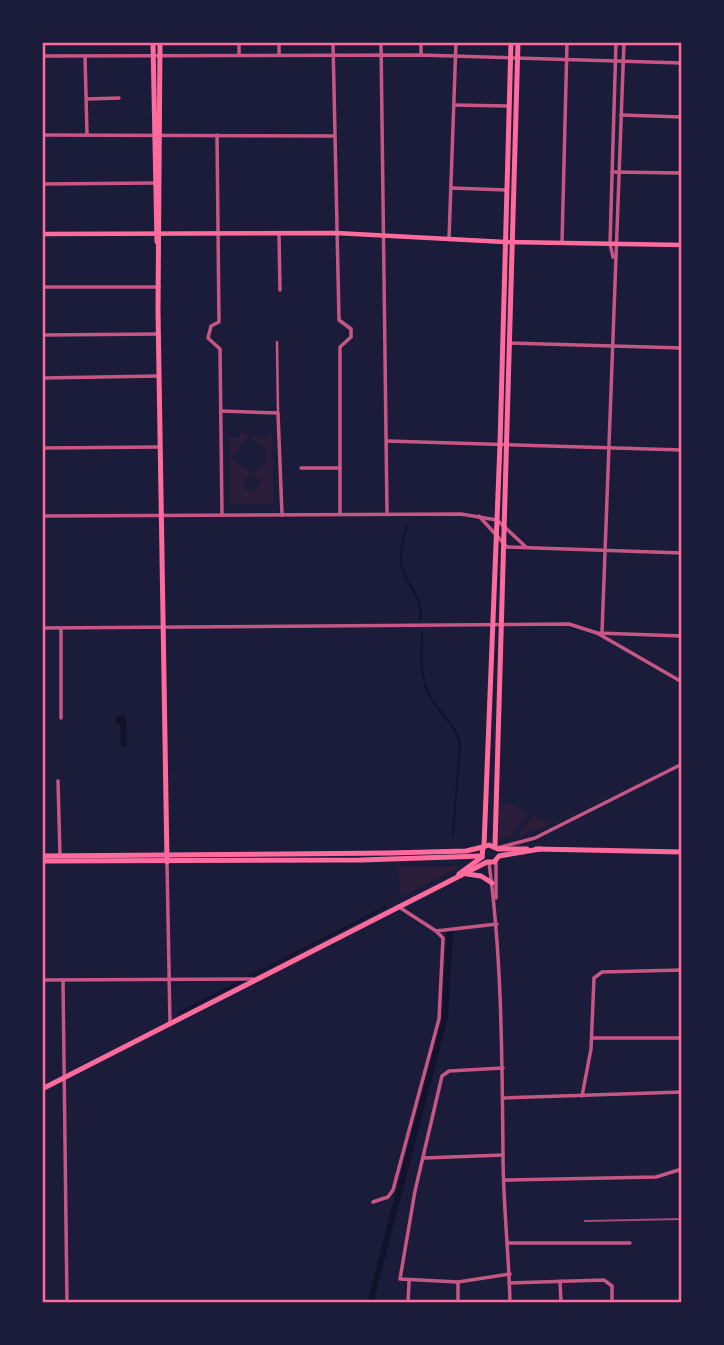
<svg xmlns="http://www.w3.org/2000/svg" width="724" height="1345" font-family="'Fira Sans Condensed',sans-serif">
	<rect width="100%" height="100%" fill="#1b1b3a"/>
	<g fill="#2a1e3b">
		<path d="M272,430L274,504H230V438H240V432L250,434L231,458L249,472V476L241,484L251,493L261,484L254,472L267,461L264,457L269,456L264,454L267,450L252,438L253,432L259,438L265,439Z"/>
		<path d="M508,803L528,813L509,838L499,839L498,807Z"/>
		<path d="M533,816L551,824L516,838Z"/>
		<path d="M398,866H461L401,897Z"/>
	</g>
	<path fill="#12122b" d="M126,715L127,747H121L120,725H116V716Z"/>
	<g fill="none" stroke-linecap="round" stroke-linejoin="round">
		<g stroke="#12122b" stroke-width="2">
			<path d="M407,526C403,541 398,556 403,571C409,589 424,599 420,619"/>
			<path d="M422,632C422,651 419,674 428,692C436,711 456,723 460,744L453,835"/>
			<path d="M249,977L386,907"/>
			<path d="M179,1013L244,980"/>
		</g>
		<path stroke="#12122b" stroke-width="6" d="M370,1303L445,1017L450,933"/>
		<path stroke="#c65784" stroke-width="2.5" d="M277,342L278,413"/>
		<g stroke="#c65784" stroke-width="3.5">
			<path d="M279,42V55"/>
			<path d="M333,42L339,320L351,329V337L340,347V514"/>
			<path d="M381,42L387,512"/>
			<path d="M239,55V42"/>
			<path d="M421,55V42"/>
			<path d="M42,56L421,55L682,63"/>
			<path d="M85,56L87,135"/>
			<path d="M87,99L119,98"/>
			<path d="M454,105L508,106"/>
			<path d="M621,115L682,117"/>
			<path d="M42,135L334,136"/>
			<path d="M217,135L219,322L211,326L208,338L220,349L222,515"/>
			<path d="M612,172L682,173"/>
			<path d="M42,184L155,183"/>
			<path d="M451,188L507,190"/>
			<path d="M279,233L280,290"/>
			<path d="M449,239L456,42"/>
			<path d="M562,243L567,42"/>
			<path d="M613,257L610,244L616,42"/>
			<path d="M42,287H159"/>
			<path d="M42,335L159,334"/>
			<path d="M509,343L682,348"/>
			<path d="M42,378L159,376"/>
			<path d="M221,411L278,413L282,515"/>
			<path d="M387,441L682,450"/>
			<path d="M42,448L160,447"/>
			<path d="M301,468H340"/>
			<path d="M42,516L461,514L497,520L526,547"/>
			<path d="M479,516L507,547L682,553"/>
			<path d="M42,628L569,624L597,633L682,636"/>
			<path d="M597,633L682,682"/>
			<path d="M602,633L624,42"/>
			<path d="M61,718V629"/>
			<path d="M58,781L60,856"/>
			<path d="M497,848L535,838L682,764"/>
			<path d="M167,863L170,1023"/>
			<path d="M489,863C502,959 502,1057 503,1154C503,1204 509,1254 510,1303"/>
			<path d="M496,898V860"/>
			<path d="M399,907L436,931L497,924"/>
			<path d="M42,980L253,979"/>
			<path d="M63,980L67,1303"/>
			<path d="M593,1038H682"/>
			<path d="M503,1068L449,1071L442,1076L415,1191L400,1279L458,1282L510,1274"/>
			<path d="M582,1096L591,1049L594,978L602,972L682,970"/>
			<path d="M504,1098L682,1092"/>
			<path d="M424,1158L503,1155"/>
			<path d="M504,1180L656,1177L682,1169"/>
			<path d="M373,1202L388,1197L393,1190L439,1019L443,938L436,931"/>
			<path d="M507,1243H630"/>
			<path d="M560,1281L561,1303"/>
			<path d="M509,1283L604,1280L612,1286V1303"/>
			<path d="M408,1303L409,1282"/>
			<path d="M458,1303V1282"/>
		</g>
		<path stroke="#ff6b9d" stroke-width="4.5" d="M42,234L336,233L505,242L682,245"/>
		<g stroke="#ff6b9d" stroke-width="5">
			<path d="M153,42L157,242"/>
			<path d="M160,42L158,311L167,862"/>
			<path d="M484,846L500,444L511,42"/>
			<path d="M495,846L518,42"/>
			<path d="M42,856L390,853L466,851L483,847"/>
			<path d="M42,861L361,860L481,856"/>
		</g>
		<g stroke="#ff6b9d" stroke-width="5">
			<path d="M536,849L682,852"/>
			<path d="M482,857L483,847L489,845L498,849H527"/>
			<path d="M459,874L482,857"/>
			<path d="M467,874L481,876L492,883"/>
			<path d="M42,1089L487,862H494L499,856L540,849"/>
		</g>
		<path stroke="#a44b75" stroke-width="2" d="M585,1221L682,1219"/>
	</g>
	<rect width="724" height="1345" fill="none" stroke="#1b1b3a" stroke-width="88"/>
	<rect x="44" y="44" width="636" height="1257" fill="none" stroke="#ff6b9d" stroke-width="2.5"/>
</svg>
